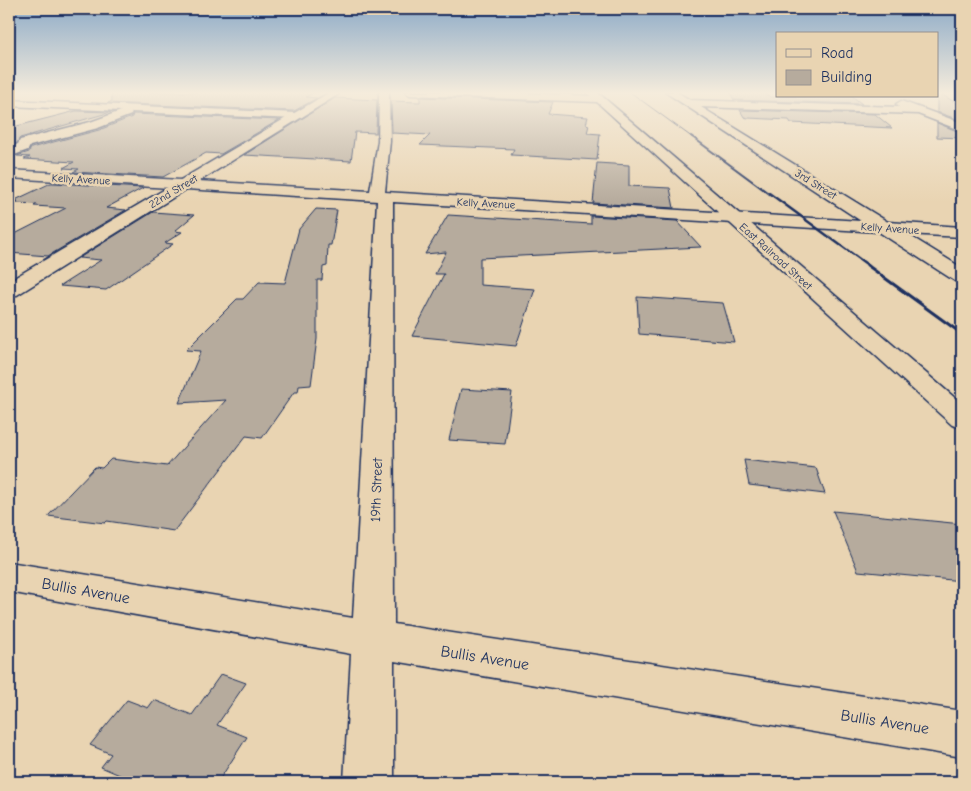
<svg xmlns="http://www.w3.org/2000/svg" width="971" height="791" font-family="'Comic Neue',sans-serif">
	<rect width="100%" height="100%" fill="#e9d4b2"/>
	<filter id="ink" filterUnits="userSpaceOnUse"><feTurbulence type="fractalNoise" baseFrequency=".02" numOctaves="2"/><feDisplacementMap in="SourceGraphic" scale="10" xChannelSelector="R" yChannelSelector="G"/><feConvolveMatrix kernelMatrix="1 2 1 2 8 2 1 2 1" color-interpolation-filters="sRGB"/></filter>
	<g filter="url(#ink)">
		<g fill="#b6ab9d" stroke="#1b2f5e">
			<path d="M111,92H315L306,97L317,98L294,111L108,103L112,101Z"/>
			<path d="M730,92H760L771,97L852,96L862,104L734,100Z"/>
			<path d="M937,92L962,106V121L937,112Z"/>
			<path d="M420,97L553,102L548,114L588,117L586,124L589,125L587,133L600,134L597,160L511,155L514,149L420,145L430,135L392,133L391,101L420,102Z"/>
			<path d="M335,98L377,100L376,133L355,132L351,161L244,155Z"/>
			<path d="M740,110L875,114L892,128L791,123L789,120L748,118L744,117Z"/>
			<path d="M76,111L111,112L20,138L17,143L9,146V128Z"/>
			<path d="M133,114L279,120L221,154L206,153L163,177L73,172L79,169L63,168L74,162L24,159L30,157L17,156L29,152L31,148L99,130L132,117Z"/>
			<path d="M937,123L962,133V138L937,137Z"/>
			<path d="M597,163L629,165V186L670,188L674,208L593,203Z"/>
			<path d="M51,183L143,188L106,208L126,210L48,256L9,253V237L66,208L34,206L37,204L15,203L18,201H13Z"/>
			<path d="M316,209L337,210L331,245H328L327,266L323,267L322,280H317V339L311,385L299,386L298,392H294L262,438L246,436L174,531L107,521L105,523L48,516L95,467L102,468L111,459L167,466L226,400L179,403L201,351L186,350L237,299H243L259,282L285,283L299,229Z"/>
			<path d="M153,212L194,215L175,231L182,232L165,243L173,244L106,290L60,286L101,260L79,258Z"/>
			<path d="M448,215L591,224V216L677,221L701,247L480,258V285L535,289L516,346L412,336L444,274H435L446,252L425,254Z"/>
			<path d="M637,297L723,303L734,342L639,334Z"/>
			<path d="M461,389L512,392L505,444L449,440Z"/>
			<path d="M744,460L816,468L825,494L749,485Z"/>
			<path d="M833,511L962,524V581L858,571Z"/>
			<path d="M221,674L246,683L217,725L247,737L218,782H136L101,767L111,754L90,745L127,700L148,708L154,700L192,715Z"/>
		</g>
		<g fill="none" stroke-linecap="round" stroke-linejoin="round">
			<g stroke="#1b2f5e" stroke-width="3">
				<g id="street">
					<path d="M379,92H389L390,141L385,192L861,221L665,92H677L690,100L899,107L896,104L901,101L962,123V131L918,114L701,107L888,222L962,227V237L907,234L962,268V283L955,281L879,232L393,202L394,624L962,711V757L394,661V782H344L351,654L9,592V562L353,618L377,201L9,178V170L370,191L378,141Z"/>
					<path d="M405,92H486L598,96L603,99L598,102L410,95Z"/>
					<path d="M9,100L297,113L303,116L297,119L132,112L131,115L98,128L30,146L28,150L9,157V148L18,144L20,140L90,122L121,111L9,106Z"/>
				</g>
			</g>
			<g stroke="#1b2f5e" stroke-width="3">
				<g id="secondary">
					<path d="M330,92H342L17,295L9,296V281Z"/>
					<path d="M586,92H597L962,404V428L952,425Z"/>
				</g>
			</g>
			<use href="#street" fill="#e9d4b2" fill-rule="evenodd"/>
			<use href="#secondary" fill="#e9d4b2" fill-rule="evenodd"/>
			<path stroke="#1b2f5e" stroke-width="1" d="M630,92L693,138"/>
			<path stroke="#1b2f5e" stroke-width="2" d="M691,136L771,195"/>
			<path stroke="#1b2f5e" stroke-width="2.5" d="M769,193L869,266"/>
			<path stroke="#1b2f5e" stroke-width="3" d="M867,265L962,334"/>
		</g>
	</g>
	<linearGradient id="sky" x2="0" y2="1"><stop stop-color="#8caac7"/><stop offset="0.46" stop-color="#f5ecdc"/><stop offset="1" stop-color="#f5ecdc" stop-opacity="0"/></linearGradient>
	<rect width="971" height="202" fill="url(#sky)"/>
	<g text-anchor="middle" stroke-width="5" stroke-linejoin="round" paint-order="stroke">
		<g font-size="11" fill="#1b2f5e" stroke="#e9d4b2">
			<text transform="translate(81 179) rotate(3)" y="4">Kelly Avenue</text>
			<text transform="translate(816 184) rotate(32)" y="4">3rd Street</text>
			<text transform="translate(173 191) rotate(-31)" y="4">22nd Street</text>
			<text transform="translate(486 203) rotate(3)" y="4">Kelly Avenue</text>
			<text transform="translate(890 228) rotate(4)" y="4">Kelly Avenue</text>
			<text transform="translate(776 256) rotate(42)" y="4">East Railroad Street</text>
		</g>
		<g font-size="14" fill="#1b2f5e" stroke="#e9d4b2">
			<text transform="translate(376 490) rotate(-88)" y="5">19th Street</text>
		</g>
		<g font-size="16" fill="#1b2f5e" stroke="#e9d4b2">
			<text transform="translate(86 590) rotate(10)" y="6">Bullis Avenue</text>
			<text transform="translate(485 657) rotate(9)" y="6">Bullis Avenue</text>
			<text transform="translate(885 721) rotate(9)" y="6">Bullis Avenue</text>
		</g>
	</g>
	<rect width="971" height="791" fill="none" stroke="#e9d4b2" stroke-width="30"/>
	<rect x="15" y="15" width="941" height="761" fill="none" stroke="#1b2f5e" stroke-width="2" filter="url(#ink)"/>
	<rect x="776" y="32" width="162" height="65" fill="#e9d4b2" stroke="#979290"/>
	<rect x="786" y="49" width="25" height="8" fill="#e9d4b2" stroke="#979290"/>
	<text x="821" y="58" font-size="15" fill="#1b2f5e">Road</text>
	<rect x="786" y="70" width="25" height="15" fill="#b6ab9d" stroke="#979290"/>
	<text x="821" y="82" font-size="15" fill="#1b2f5e">Building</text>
</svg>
